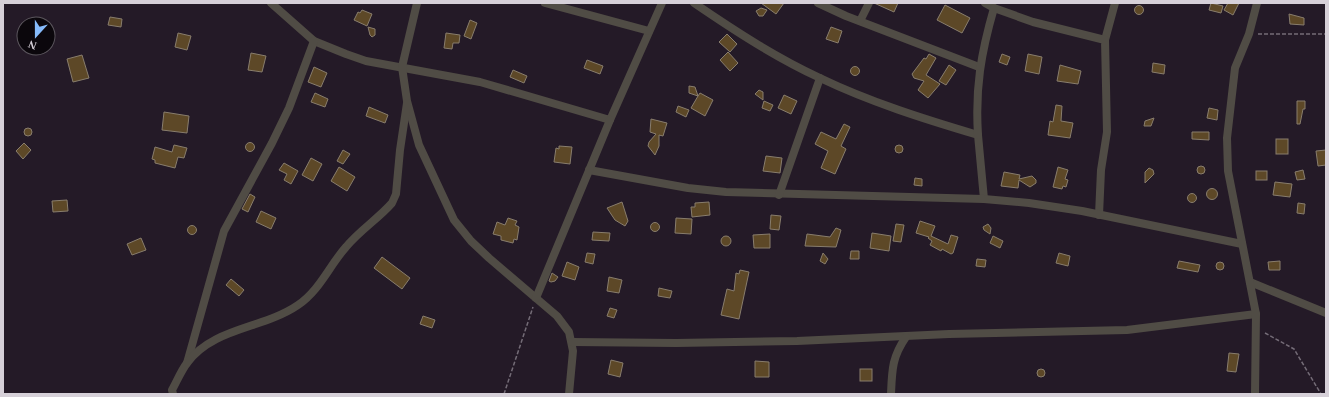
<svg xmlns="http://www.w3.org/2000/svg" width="1329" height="397" font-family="Georgia,serif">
	<rect width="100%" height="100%" fill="#241a27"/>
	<g fill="#5d4827" stroke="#887d6d">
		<path d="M761,3H784L776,14Z"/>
		<path d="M874,3H898L894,12Z"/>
		<path d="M1211,3L1223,6L1221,13L1209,10Z"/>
		<path d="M1228,3H1239L1233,15L1224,10Z"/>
		<path d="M945,5L970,18L962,33L937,20Z"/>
		<circle cx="1139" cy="10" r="4.5"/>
		<path d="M761,8L767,10L763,16H759L756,11Z"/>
		<path d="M362,10L372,14L367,26L354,20L358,12L360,13Z"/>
		<path d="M1289,14L1304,18V25L1290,24Z"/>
		<path d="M110,17L122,19L121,27L108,25Z"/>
		<path d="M470,20L477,23L471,39L464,36Z"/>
		<path d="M368,27L375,29V35L372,37L370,35Z"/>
		<path d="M831,27L842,31L838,43L826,39Z"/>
		<path d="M178,33L191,36L187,50L175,47Z"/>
		<path d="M446,33L460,35L459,43H453L452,49L444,48Z"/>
		<path d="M727,34L737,44L730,52L719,42Z"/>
		<path d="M728,52L738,63L730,71L720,60Z"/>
		<path d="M251,53L266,56L262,72L248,70Z"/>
		<path d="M929,54L936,58L926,75L940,84L928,98L918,90L924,81L914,78L912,74L924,58L926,59Z"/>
		<path d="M1002,54L1010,57L1007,65L999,62Z"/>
		<path d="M1028,54L1042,57L1039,74L1025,71Z"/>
		<path d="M82,55L89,78L73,82L67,59Z"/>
		<path d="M587,60L603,66L600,74L584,68Z"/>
		<path d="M1153,63L1165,65L1164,74L1152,72Z"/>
		<path d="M949,65L956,70L946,85L939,81Z"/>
		<path d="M1060,65L1081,71L1078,84L1057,81Z"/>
		<circle cx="855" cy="71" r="4.5"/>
		<path d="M314,67L327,73L321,87L308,82Z"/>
		<path d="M513,70L527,76L524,83L510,77Z"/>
		<path d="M689,86L695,87L698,96L700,93L713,100L705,116L691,108L698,96L689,93Z"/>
		<path d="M759,90L763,92V100L755,94Z"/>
		<path d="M315,93L328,99L325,107L311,102Z"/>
		<path d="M784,95L797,101L791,114L778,108Z"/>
		<path d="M764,101L773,105L770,111L762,108Z"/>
		<path d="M1297,101H1305V109H1303L1300,124H1297Z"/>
		<path d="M1056,105L1062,106L1061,121L1073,123L1070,138L1048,135L1050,121L1053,122Z"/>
		<path d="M678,106L689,110L686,117L676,112Z"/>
		<path d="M369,107L388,115L385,123L366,116Z"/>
		<path d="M1209,108L1218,110L1217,120L1207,118Z"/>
		<path d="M164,112L189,116L187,133L162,130Z"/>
		<path d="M1154,118L1151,126H1144L1145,121Z"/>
		<path d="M651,119L667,123L663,136L659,135V146L655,155L648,146L649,142L656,134L650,132Z"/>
		<path d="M844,124L850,127L841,146L846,149L835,174L821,168L828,151L815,144L821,132L836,139Z"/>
		<circle cx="28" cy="132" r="4"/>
		<path d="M1192,132H1209V140L1192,139Z"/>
		<rect x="1276" y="139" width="12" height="15"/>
		<circle cx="250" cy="147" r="4.5"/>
		<path d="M24,143L31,150L23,159L16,151Z"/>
		<path d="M174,145L187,148L184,158L178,157L175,168L155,163V160L152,159L155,147L172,152Z"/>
		<circle cx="899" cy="149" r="4"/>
		<path d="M559,146L572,147L570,164L554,162L556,148L559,149Z"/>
		<path d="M343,150L350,154L343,164L337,161Z"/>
		<path d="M1326,150V165L1318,166L1316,151Z"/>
		<path d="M766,156L782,158L780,173L763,171Z"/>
		<path d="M311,158L322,164L313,181L302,175Z"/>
		<path d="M284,163L298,171L291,184L284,180L287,174L279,170Z"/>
		<circle cx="1201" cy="170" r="4"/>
		<path d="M339,167L355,177L347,191L331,181Z"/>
		<path d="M1058,167L1068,170L1065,179L1068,180L1066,187L1063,186L1062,189L1053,187Z"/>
		<path d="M1149,168L1153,170L1154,174L1145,183V172Z"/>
		<path d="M1303,170L1305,179L1297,180L1295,172Z"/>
		<rect x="1256" y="171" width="11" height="9"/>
		<path d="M1004,172L1020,175L1019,179L1032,176L1036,180V183L1030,187L1019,180L1018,188L1001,186Z"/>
		<path d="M915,178L922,179V186L914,185Z"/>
		<path d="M1275,182L1292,184L1290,197L1273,195Z"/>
		<circle cx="1212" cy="194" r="5.5"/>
		<circle cx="1192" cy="198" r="4.5"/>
		<path d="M250,194L255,197L248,212L242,209Z"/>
		<path d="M67,200L68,211L53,212L52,201Z"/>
		<path d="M622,202L628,221L625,226L615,220L607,208Z"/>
		<path d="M709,202L710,215L692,217L691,207H695V203Z"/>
		<path d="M1298,203L1305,204L1304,214L1297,213Z"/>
		<path d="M261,211L276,218L271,229L256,222Z"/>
		<path d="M771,215L781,216L779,230L770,229Z"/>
		<path d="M508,218L517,221L515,225L519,227L517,240L514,239L513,243L501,240V236L493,234L497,222L505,225Z"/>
		<path d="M676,218L692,219L691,234L675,233Z"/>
		<path d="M920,221L935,226L931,236L948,244L951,235L958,237L953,253L951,254L942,249L941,251L930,245L932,241L928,238L929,237L916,233Z"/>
		<circle cx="655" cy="227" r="4.5"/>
		<path d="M896,224L904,225L901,242L893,241Z"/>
		<path d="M988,224L991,228L990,234L984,230L983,227Z"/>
		<circle cx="192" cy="230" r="4.5"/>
		<path d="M836,228L841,230L836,247L805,246L807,234L830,237Z"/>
		<path d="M593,232L610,233L609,241L592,240Z"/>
		<path d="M872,233L891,236L889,251L870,248Z"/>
		<path d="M770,234V248H754L753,235Z"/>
		<path d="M993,236L1003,241L1000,248L990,243Z"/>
		<circle cx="726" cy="241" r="5"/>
		<path d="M141,238L146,250L132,255L127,244Z"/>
		<path d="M851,251H859V259H850Z"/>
		<path d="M587,253L595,254L593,264L585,262Z"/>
		<path d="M823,253L828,259L825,264L820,261Z"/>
		<path d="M1059,253L1070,256L1068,266L1056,263Z"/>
		<path d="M382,257L410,278L402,289L374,268Z"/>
		<path d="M977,259L986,260L985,267L976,266Z"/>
		<path d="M1179,261L1200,265L1198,272L1177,268Z"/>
		<path d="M1280,261V270H1269L1268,262Z"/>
		<circle cx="1220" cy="266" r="4"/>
		<path d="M567,262L579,267L575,280L562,276Z"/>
		<path d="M740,270L749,272L739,319L721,315L727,289L734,291L736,273L739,274Z"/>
		<path d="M552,273L558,277L555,281L551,282L549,281Z"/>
		<path d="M609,277L622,280L619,293L607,291Z"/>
		<path d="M231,279L244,290L239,296L226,285Z"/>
		<path d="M659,288L672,291L670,298L658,296Z"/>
		<path d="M610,308L617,310L614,318L607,316Z"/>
		<path d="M423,316L435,320L432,328L420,324Z"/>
		<path d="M1229,353L1239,354L1236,372L1227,371Z"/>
		<path d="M611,360L623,363L620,377L608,374Z"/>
		<path d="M755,361L769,362V377H755Z"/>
		<circle cx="1041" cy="373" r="4"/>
		<rect x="860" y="369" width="12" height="12"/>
	</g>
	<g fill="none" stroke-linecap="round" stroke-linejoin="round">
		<g stroke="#746c77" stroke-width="1.5" stroke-dasharray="4 2" stroke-linecap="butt">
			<path d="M1258,34H1326"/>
			<path d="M1265,333L1294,349L1321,394"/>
			<path d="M504,394L533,307"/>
		</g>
		<g stroke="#504c45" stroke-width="8">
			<path d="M271,3L314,41L346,54L366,61L480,82L610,120L662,3"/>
			<path d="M417,3L402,67L407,101L419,145L454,220L471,241L489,258L557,316L569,332L573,351L569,394"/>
			<path d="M545,3L649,31"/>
			<path d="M694,3C735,31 775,57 820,78C870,102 924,119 978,135L984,199"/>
			<path d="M818,3L846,16L979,67"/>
			<path d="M985,3L994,8"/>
			<path d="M860,21L869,3"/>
			<path d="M1105,40L1115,3"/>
			<path d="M978,135C975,88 981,53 994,8L1033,22L1105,40L1107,132L1101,170L1099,215"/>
			<path d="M589,170L688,188L726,192L984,199L1029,203L1082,211L1242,244"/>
			<path d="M779,195L820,78"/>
			<path d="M1250,282L1326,313"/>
			<path d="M536,298L610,120"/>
			<path d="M572,342L676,343L797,341L949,334L1127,330L1256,314"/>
			<path d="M187,363L224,231L272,143L289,108L314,41"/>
			<path d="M173,394L172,390C177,381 181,371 187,363C214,327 263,329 298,305C320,290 329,266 346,247C360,230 378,219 392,203L396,194L400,150L407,103"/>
			<path d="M891,394C892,370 892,357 906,337"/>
			<path d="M1255,394L1256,314L1228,171L1227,138L1235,68L1249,34L1257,3"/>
		</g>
	</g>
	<rect width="1329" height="397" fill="none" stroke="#d6d0d8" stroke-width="8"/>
	<g transform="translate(36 36) rotate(201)"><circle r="19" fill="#0b070c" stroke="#5c575e"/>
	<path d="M0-3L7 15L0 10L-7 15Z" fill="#86bbfb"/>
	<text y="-6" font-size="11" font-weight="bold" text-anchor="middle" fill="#d6d0d8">N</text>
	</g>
</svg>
